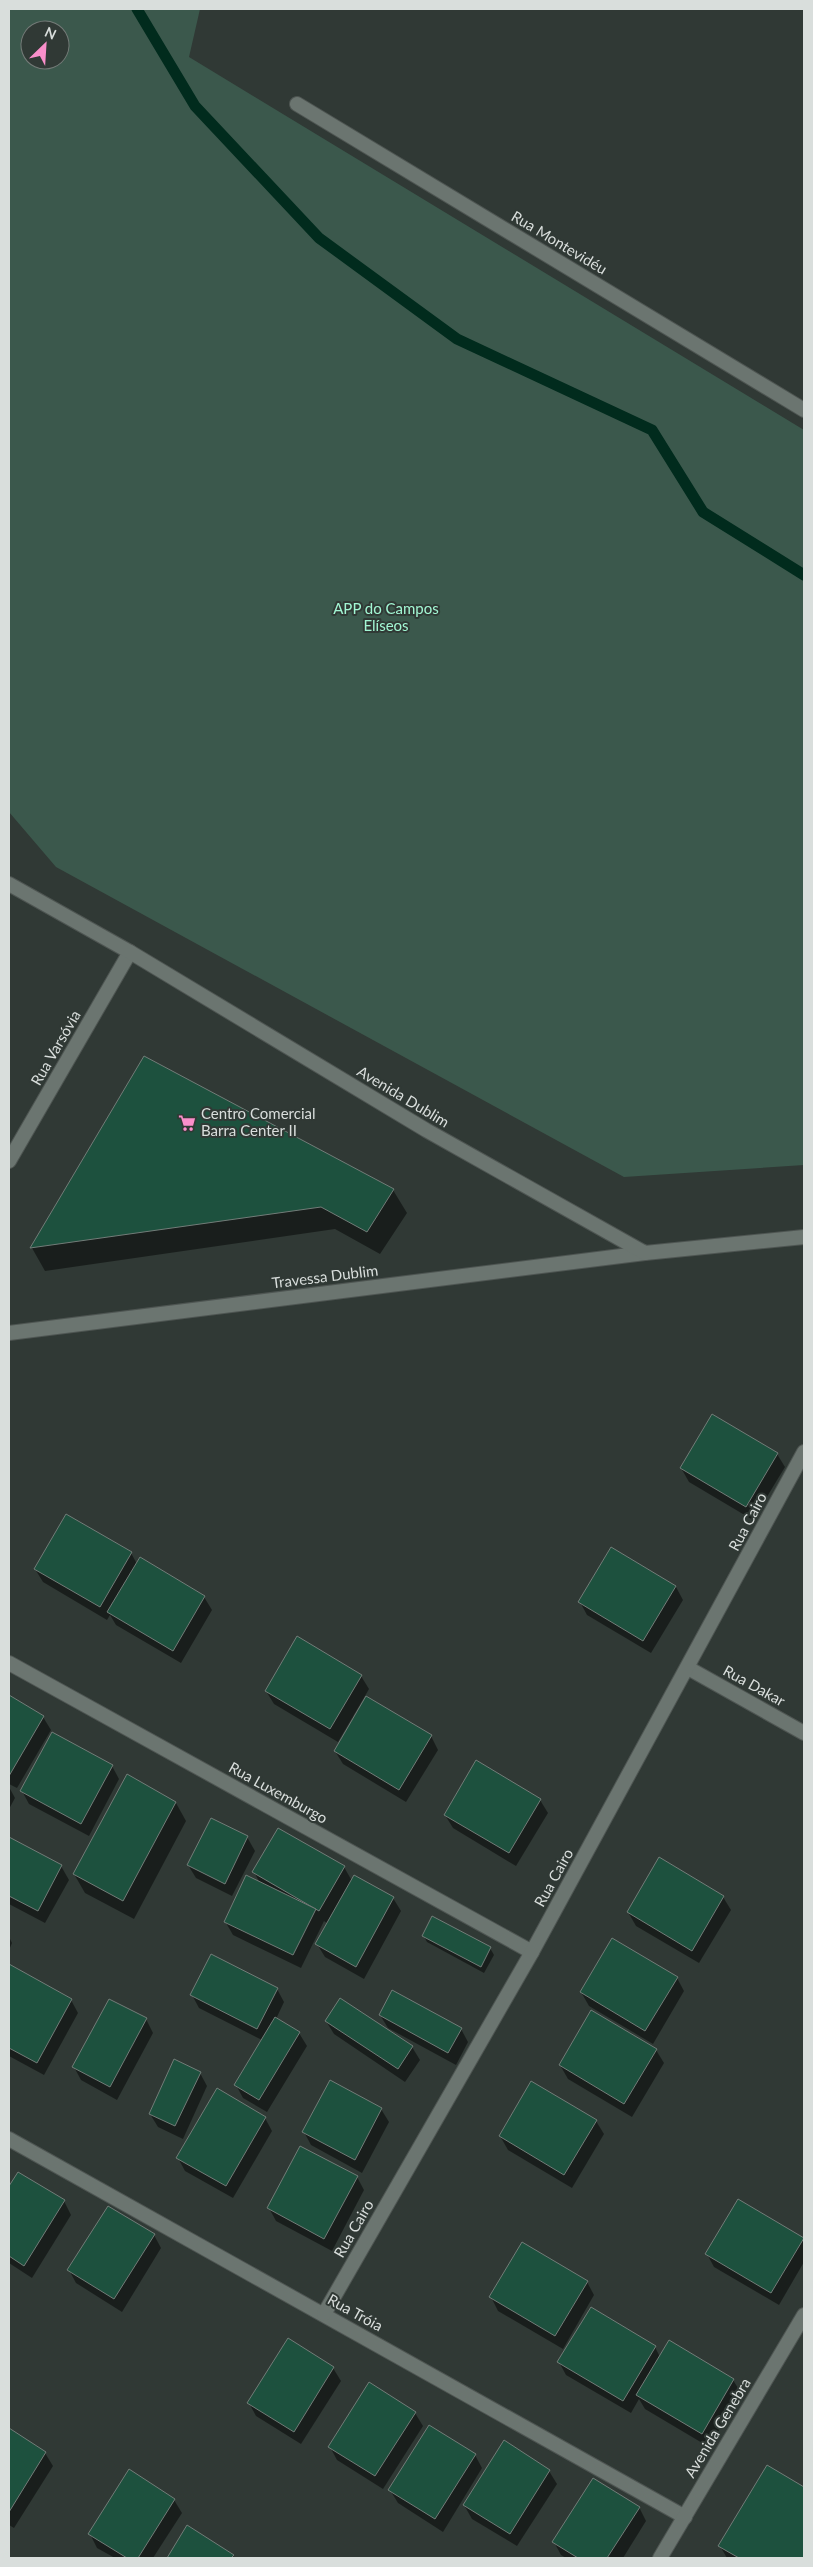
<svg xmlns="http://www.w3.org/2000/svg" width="813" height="2567" font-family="Lato,sans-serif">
	<rect width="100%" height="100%" fill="#303935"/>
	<path fill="#3b584c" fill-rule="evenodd" d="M9,9H200L189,57L804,430V1165L624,1177L56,867L9,812ZM30,30H60V60H30Z"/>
	<g fill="#0007">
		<path d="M145,1058L393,1190L407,1213L380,1254L335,1229L45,1271L32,1248Z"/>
		<path d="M777,1454L785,1467L753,1520L689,1482L681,1468Z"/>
		<path d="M611,1549L676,1587L683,1600L651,1653L587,1615L580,1602Z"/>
		<path d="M131,1553L137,1564L204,1597L212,1610L181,1663L116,1625L110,1615L107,1620L43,1582L35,1569Z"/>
		<path d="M361,1676L369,1689L338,1742L274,1704L266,1691Z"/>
		<path d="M9,1697L43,1717L51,1730L17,1788L9,1784Z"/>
		<path d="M431,1736L438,1750L406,1802L343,1764L335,1751Z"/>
		<path d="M112,1766L119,1779L89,1836L29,1804L22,1791Z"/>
		<path d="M9,1787L15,1798L9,1809Z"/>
		<path d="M540,1800L548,1813L516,1866L453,1828L445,1815Z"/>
		<path d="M176,1803L186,1821L134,1919L85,1893L74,1874Z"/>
		<path d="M247,1837L255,1851L232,1896L196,1878L188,1865Z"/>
		<path d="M9,1838L61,1866L69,1880L45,1923L9,1904Z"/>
		<path d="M344,1867L352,1881L393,1898L401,1911L364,1979L325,1957L317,1944L328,1924L324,1921L301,1968L233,1935L225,1921L260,1883L254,1872Z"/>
		<path d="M723,1897L731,1910L699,1963L636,1926L628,1912Z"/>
		<path d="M433,1918L490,1948L494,1955L484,1973L427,1942L423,1935Z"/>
		<path d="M9,1937L12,1943L9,1950Z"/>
		<path d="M9,1966L71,2000L78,2013L44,2075L9,2056Z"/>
		<path d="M677,1978L684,1991L653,2044L589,2006L581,1992Z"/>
		<path d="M277,1989L284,2002L276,2019L299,2033L307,2046L267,2112L243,2098L236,2085L262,2040L199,2008L192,1995Z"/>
		<path d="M341,2000L412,2047L420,2060L405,2082L334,2034L326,2021Z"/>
		<path d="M380,2015L461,2029L468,2042L456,2065L388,2028Z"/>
		<path d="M146,2019L153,2033L117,2100L81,2080L74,2067Z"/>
		<path d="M656,2050L664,2063L632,2117L568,2079L560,2065Z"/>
		<path d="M200,2073L207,2086L183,2139L158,2127L150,2114Z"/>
		<path d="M330,2082L381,2109L389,2122L362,2173L311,2145L304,2132Z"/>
		<path d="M265,2118L272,2131L233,2198L185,2171L178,2158Z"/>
		<path d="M596,2121L604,2134L572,2188L508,2150L500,2136Z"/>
		<path d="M18,2174L64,2201L71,2215L32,2278L9,2263V2188Z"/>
		<path d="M357,2177L364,2190L332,2251L276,2221L269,2208Z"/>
		<path d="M154,2235L161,2248L122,2312L76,2283L69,2270Z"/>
		<path d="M803,2239L804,2262L779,2305L714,2267L707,2254Z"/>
		<path d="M587,2282L594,2295L563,2349L498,2311L491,2297Z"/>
		<path d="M669,2342L733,2380L741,2393L709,2447L645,2409L639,2399L631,2413L566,2375L559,2362L655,2347L660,2357Z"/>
		<path d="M333,2368L341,2381L301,2444L256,2416L249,2403Z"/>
		<path d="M415,2413L423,2426L383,2489L337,2460L330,2447Z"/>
		<path d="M9,2429L45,2453L53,2466L14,2528L9,2525Z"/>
		<path d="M475,2455L482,2468L443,2532L398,2503L390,2490Z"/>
		<path d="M767,2466L804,2488V2558H727L720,2546Z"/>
		<path d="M549,2471L557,2484L517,2546L472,2519L464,2505Z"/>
		<path d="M174,2500L182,2513L153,2558H115L97,2548L90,2534Z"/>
		<path d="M639,2507L646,2521L623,2558H566L561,2555L554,2542Z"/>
		<path d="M187,2527L233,2556L234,2558H168Z"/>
	</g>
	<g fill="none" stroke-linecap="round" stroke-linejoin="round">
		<path stroke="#012b1d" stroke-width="11" d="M137,9L195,106L319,238L457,339L652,430L703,512L804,575"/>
	</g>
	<g fill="#1d513e" stroke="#727c78">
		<path d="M144,1056L394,1189L367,1232L321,1207L30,1248Z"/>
		<path d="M712,1414L778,1453L746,1507L680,1468Z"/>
		<path d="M66,1514L132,1552L100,1607L34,1569Z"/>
		<path d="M611,1547L676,1586L643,1641L578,1602Z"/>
		<path d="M140,1557L205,1596L173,1651L107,1612Z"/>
		<path d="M297,1636L362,1675L330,1729L265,1691Z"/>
		<path d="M9,1695L44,1716L9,1776Z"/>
		<path d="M366,1696L432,1735L399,1790L334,1751Z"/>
		<path d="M52,1732L113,1765L81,1824L20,1791Z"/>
		<path d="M476,1760L541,1799L509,1853L444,1815Z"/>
		<path d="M127,1774L176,1802L123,1901L73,1874Z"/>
		<path d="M211,1818L248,1836L225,1884L187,1865Z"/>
		<path d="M278,1828L345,1866L319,1911L252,1872Z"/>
		<path d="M9,1837L62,1865L38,1911L9,1896Z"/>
		<path d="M659,1857L724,1896L692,1951L627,1912Z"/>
		<path d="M246,1875L316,1909L293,1955L224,1922Z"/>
		<path d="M354,1875L394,1897L356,1967L315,1944Z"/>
		<path d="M432,1916L491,1947L481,1967L422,1936Z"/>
		<path d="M612,1938L678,1977L645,2031L580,1992Z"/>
		<path d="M211,1954L278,1988L257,2029L190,1995Z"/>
		<path d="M9,1964L72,1999L37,2063L9,2048Z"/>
		<path d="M392,1990L462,2028L448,2053L379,2015Z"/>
		<path d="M340,1998L413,2046L398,2069L325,2021Z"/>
		<path d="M109,1999L147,2018L110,2087L72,2067Z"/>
		<path d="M591,2010L657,2049L624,2104L559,2065Z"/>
		<path d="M275,2017L300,2032L259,2100L234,2085Z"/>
		<path d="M174,2059L201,2072L175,2126L149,2114Z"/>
		<path d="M330,2080L382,2108L355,2160L302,2132Z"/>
		<path d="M531,2081L597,2120L564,2175L499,2136Z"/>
		<path d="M217,2088L266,2117L226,2186L176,2158Z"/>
		<path d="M300,2146L358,2176L324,2239L267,2208Z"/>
		<path d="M18,2172L65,2200L24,2266L9,2256V2186Z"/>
		<path d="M738,2199L804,2238L771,2293L705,2254Z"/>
		<path d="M108,2206L155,2234L114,2299L67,2270Z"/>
		<path d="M522,2242L588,2281L555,2336L489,2297Z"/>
		<path d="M591,2307L656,2346L623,2401L557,2362Z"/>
		<path d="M288,2338L334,2367L294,2432L247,2403Z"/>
		<path d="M669,2340L734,2379L702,2434L636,2395Z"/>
		<path d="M369,2382L416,2412L375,2476L328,2447Z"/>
		<path d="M429,2425L476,2454L435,2519L388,2490Z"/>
		<path d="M9,2428L46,2452L9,2512Z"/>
		<path d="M504,2440L550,2470L510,2534L463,2505Z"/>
		<path d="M767,2465L804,2487V2558H739L718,2546Z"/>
		<path d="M129,2469L175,2499L138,2558H127L88,2534Z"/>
		<path d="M593,2478L640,2507L607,2558H578L552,2542Z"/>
		<path d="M187,2525L234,2555L231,2558H167Z"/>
	</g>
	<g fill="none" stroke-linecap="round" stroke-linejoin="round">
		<g stroke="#4e5552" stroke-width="16">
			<g id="minor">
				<path d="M297,104L804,410"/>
				<path d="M9,1161L130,952"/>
				<path d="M9,1333L645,1253"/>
				<path d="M9,1663L532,1952"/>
				<path d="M688,1668L804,1733"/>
				<path d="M9,2139L685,2517"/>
				<path d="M324,2314L532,1952L804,1452"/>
				<path d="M660,2558L804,2315"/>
			</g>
		</g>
		<g stroke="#4e5552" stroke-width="16">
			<path id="tertiary" d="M9,884L130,952L426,1130L645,1253L804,1237"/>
		</g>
		<use href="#minor" stroke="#6b7570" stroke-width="14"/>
		<use href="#tertiary" stroke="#6b7570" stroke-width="14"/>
	</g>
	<defs>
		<g id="supermarket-bare" transform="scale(1.35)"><path d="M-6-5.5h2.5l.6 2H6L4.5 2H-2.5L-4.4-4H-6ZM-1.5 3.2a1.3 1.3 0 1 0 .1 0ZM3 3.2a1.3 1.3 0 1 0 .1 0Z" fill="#f98fca" stroke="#303935" stroke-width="2.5" paint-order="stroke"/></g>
	</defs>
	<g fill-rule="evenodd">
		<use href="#supermarket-bare" x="187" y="1123"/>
	</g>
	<g text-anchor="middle" stroke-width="4" stroke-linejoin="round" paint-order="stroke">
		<g font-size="15" fill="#d9dedc" stroke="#303935">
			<text transform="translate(559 243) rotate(31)" y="5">Rua Montevidéu</text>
			<text transform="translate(56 1048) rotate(-60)" y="5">Rua Varsóvia</text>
			<text transform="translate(403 1097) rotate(31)" y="5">Avenida Dublim</text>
			<text transform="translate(325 1277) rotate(-7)" y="5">Travessa Dublim</text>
			<text transform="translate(748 1522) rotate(-62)" y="5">Rua Cairo</text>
			<text transform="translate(754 1686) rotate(29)" y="5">Rua Dakar</text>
			<text transform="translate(278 1793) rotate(29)" y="5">Rua Luxemburgo</text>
			<text transform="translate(554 1878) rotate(-61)" y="5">Rua Cairo</text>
			<text transform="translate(354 2229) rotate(-60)" y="5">Rua Cairo</text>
			<text transform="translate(355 2313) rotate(29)" y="5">Rua Tróia</text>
			<text transform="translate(718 2428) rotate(-59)" y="5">Avenida Genebra</text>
		</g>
		<g font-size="15" fill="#a2f6d3" stroke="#303935">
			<text x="386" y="614">APP do Campos<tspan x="386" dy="17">Elíseos</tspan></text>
		</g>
		<g font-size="15" fill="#d9dedc" stroke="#303935" text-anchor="start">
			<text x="201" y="1119">Centro Comercial<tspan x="201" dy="17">Barra Center II</tspan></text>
		</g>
	</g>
	<rect width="813" height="2567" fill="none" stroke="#d9dedc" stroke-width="20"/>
	<g transform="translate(45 45) rotate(25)"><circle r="24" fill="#303935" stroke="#747b78"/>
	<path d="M0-4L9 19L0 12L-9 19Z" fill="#f98fca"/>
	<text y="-8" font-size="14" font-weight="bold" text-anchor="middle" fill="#d9dedc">N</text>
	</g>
</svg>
